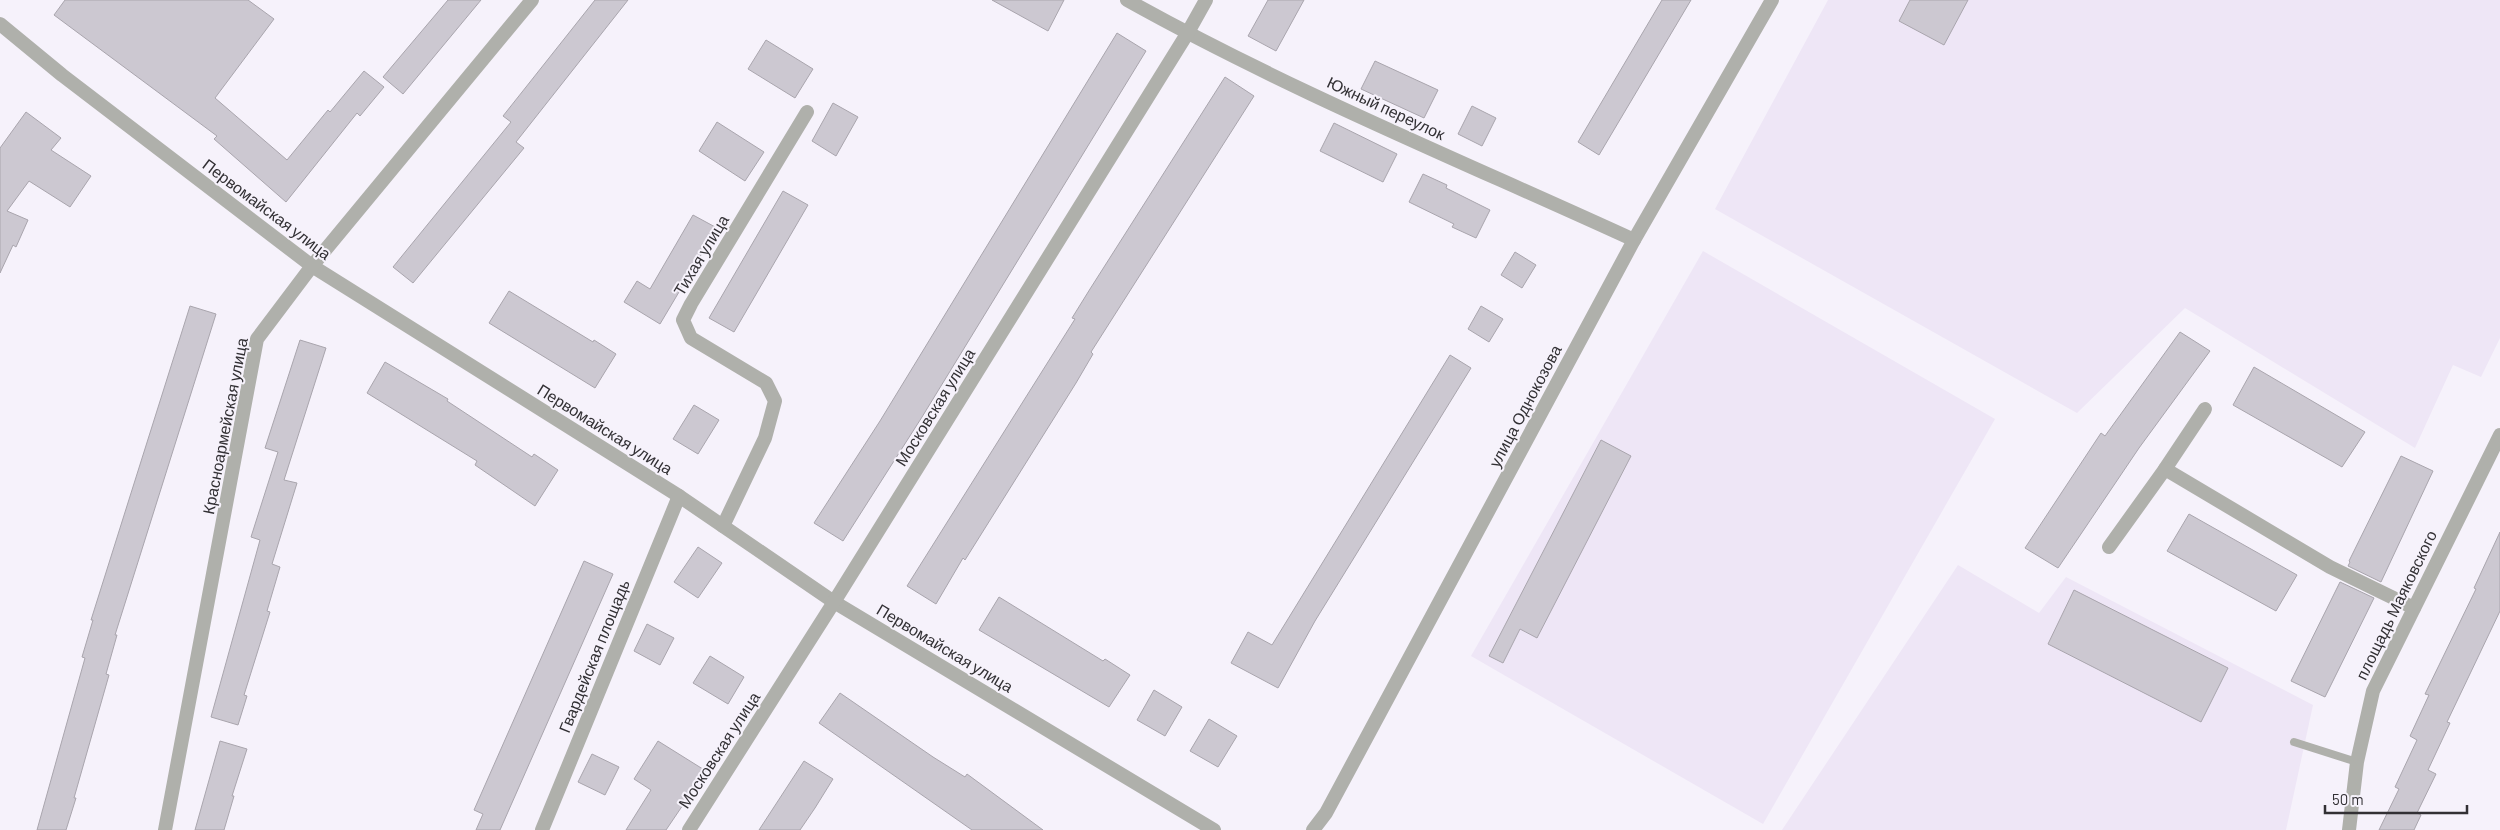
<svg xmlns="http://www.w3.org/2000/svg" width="2500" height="830" font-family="Barlow,sans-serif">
	<rect width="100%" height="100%" fill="#f6f2fb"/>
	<g fill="#eee6f6">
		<path d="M1828,0H2500V338L2481,377L2453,365L2415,448L2185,308L2077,413L1715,209Z"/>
		<path d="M1703,251L1995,419L1763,824L1471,656Z"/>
		<path d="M1958,565L2039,613L2066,577L2313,705L2286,830H1782Z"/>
	</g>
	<g fill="#ccc8d1" stroke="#a9a5ad">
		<path d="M65,0H248L274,19L215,98L287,160L328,110L330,112L364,71L384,87L360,116L357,113L286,202L214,139L217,136L54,15Z"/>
		<path d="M448,0H481L403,94L383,77Z"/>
		<path d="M595,0H628L516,142L524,148L413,283L393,267L511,122L503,116Z"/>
		<path d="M992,0H1064L1048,31Z"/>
		<path d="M1268,0H1304L1276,51L1248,36Z"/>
		<path d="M1662,0H1691L1599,155L1578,142Z"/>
		<path d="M1910,0H1968L1944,45L1899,21Z"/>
		<path d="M1117,33L1146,51L922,417L843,541L814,523L880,421Z"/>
		<path d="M766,40L813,69L795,98L748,69Z"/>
		<path d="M1375,61L1438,90L1424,118L1361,89Z"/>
		<path d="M1225,77L1254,96L1091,352L1093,354L1076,383L965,560L963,558L936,604L907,586L1075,319L1072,318L1090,289Z"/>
		<path d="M833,103L858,117L836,156L812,141Z"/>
		<path d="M1472,106L1496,118L1482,146L1458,134Z"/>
		<path d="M26,112L61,138L51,150L91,176L70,207L29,181L7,211L28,220L16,247L13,245L0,273V148Z"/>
		<path d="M717,122L764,152L745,181L699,151Z"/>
		<path d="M1334,123L1397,154L1383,182L1320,151Z"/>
		<path d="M1423,174L1447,185L1446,188L1490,210L1476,238L1452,227L1454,224L1409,202Z"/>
		<path d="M783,191L808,205L734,332L709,318Z"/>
		<path d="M693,215L717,228L660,324L624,302L637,281L650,289Z"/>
		<path d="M1515,252L1536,265L1522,288L1501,275Z"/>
		<path d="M509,291L593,342L594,340L616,354L595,388L489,323Z"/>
		<path d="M190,306L216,314L115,635H117L106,674L109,675L74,798H76L66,830H37L85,658L82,657L93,620H91Z"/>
		<path d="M1481,306L1503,319L1489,342L1468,329Z"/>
		<path d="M2180,332L2210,351L2139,448L2058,568L2025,548L2101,433L2105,436Z"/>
		<path d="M300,340L326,348L284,480L297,483L272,564L280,567L267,611L270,612L244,695L247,696L238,725L211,717L260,540L251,537L278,452L265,448Z"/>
		<path d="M1450,355L1471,368L1315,621L1278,688L1231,663L1248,632L1272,645Z"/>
		<path d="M385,362L448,399L447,401L532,457L534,454L558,470L535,506L475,465L477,461L367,393Z"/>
		<path d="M2254,367L2365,432L2342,467L2233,405Z"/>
		<path d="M694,405L719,420L698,454L673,439Z"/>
		<path d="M1601,440L1631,456L1537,638L1520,629L1503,663L1489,656Z"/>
		<path d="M2401,456L2433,471L2381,582L2348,566L2350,562L2349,561Z"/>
		<path d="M2189,514L2297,575L2276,611L2167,551Z"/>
		<path d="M2500,532V611L2447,722L2450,723L2428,770L2436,774L2417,813L2421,815L2414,830H2379L2399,789L2395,787L2417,740L2410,736L2429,695L2425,694L2476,589L2474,588Z"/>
		<path d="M698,547L722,563L698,598L674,582Z"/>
		<path d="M584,561L613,574L500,830H476L483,814L474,810Z"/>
		<path d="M2340,582L2374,598L2325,697L2291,681Z"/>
		<path d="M2074,590L2228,668L2201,722L2048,644Z"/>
		<path d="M999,597L1103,661L1105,659L1130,675L1109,707L979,630Z"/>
		<path d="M647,624L674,638L660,665L634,651Z"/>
		<path d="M710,656L744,677L728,704L693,683Z"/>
		<path d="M1154,690L1182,707L1165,736L1137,720Z"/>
		<path d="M840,693L933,757L965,777L967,774L1043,830H972L819,723Z"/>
		<path d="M1209,719L1237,736L1218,767L1190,751Z"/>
		<path d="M220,741L247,749L232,796H234L224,830H195Z"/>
		<path d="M658,741L706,771L666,830H626L651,790L634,779Z"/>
		<path d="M592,754L619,767L605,795L578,782Z"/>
		<path d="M804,761L833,779L815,808L800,830H759Z"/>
	</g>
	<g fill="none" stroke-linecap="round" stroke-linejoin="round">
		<path stroke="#afb0ab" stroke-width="8" d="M2294,742L2357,762"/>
		<g stroke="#afb0ab" stroke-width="14">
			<path d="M1127,0C1290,91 1464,162 1634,240"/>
			<path d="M0,24L62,75L312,266L679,496L834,602L1214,830"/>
			<path d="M2165,469L2205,409"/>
			<path d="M723,526L765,438L775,401L766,383L691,338L683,320L691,304L807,112"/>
			<path d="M2109,547L2165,469L2330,567L2414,608"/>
			<path d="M165,830L257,339L312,266L532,0"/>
			<path d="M542,830L679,496"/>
			<path d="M689,830L834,602L1187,34L1206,0"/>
			<path d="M1313,830L1326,813L1634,240L1772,0"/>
			<path d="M2349,830L2357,762L2373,691L2500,435"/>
		</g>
	</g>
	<g text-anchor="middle" stroke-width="4" stroke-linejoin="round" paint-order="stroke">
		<g font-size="16" fill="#323034" stroke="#f6f2fb">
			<text transform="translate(1386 108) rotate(25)" y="6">Южный переулок</text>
			<text transform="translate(267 209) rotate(37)" y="6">Первомайская улица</text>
			<text transform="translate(701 255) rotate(-59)" y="6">Тихая улица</text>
			<text transform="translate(1525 406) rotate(-62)" y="6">улица Однокозова</text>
			<text transform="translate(935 407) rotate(-58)" y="6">Московская улица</text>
			<text transform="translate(225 426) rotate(-79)" y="6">Красноармейская улица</text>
			<text transform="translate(605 429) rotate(32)" y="6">Первомайская улица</text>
			<text transform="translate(2396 605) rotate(-64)" y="6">площадь Маяковского</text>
			<text transform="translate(945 648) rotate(31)" y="6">Первомайская улица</text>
			<text transform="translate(594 656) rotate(-68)" y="6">Гвардейская площадь</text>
			<text transform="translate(719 750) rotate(-57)" y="6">Московская улица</text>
		</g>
	</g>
	<path d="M2325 805v8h142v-8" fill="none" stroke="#323034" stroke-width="2.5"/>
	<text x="2332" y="805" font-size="15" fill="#323034" stroke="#f6f2fb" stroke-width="4" paint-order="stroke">50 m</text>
</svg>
